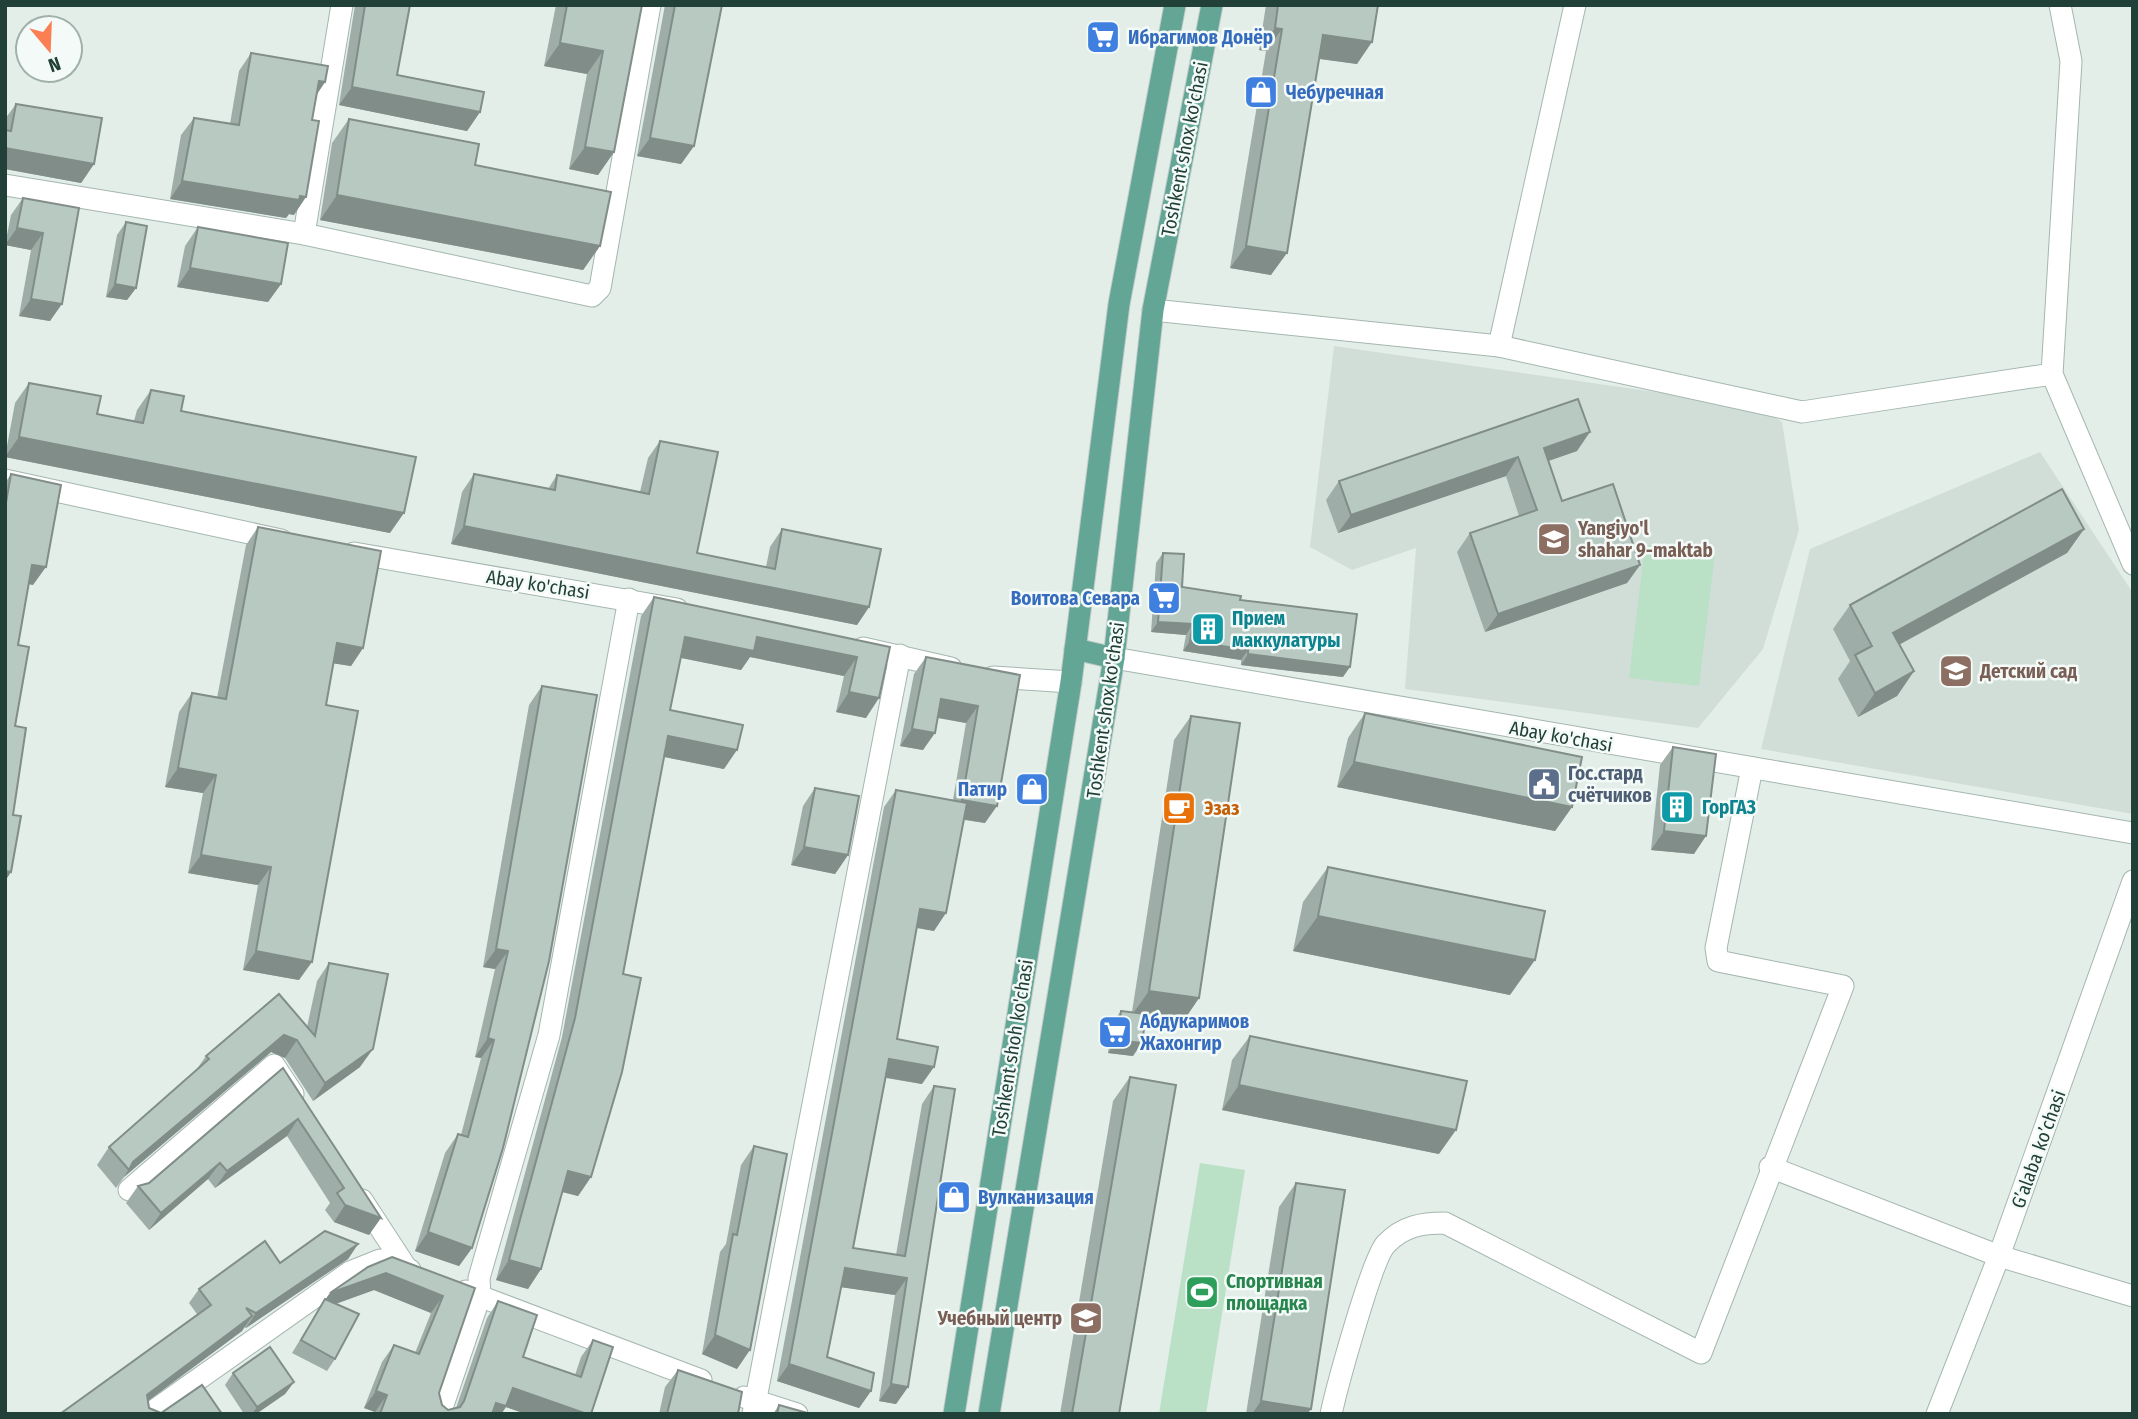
<svg xmlns="http://www.w3.org/2000/svg" width="2138" height="1419" font-family="'Fira Sans Condensed',sans-serif">
	<rect width="100%" height="100%" fill="#e3eee9"/>
	<g fill="#d1ded8">
		<path d="M1334,346L1760,407L1782,422L1799,530L1763,649L1698,728L1405,689L1416,548L1352,570L1310,547Z"/>
		<path d="M2040,452L2133,593V814L1761,749L1810,549Z"/>
	</g>
	<g fill="#bae0c5">
		<path d="M1645,545L1715,553L1699,686L1629,678Z"/>
		<path d="M1200,1163L1245,1170L1206,1414H1159Z"/>
	</g>
	<g fill="none" stroke-linecap="round" stroke-linejoin="round">
		<g stroke="#a5b6b0" stroke-width="23">
			<g id="minor">
				<path d="M2060,5L2071,61L2052,374L2133,564"/>
				<path d="M5,185L304,234L592,296L600,288L650,5"/>
				<path d="M304,234L342,5"/>
				<path d="M1153,310L1499,346L1802,412L2052,374"/>
				<path d="M1499,346L1575,5"/>
				<path d="M5,480L281,540"/>
				<path d="M354,553L677,609"/>
				<path d="M863,648L951,668"/>
				<path d="M1114,658L2133,833"/>
				<path d="M993,677L1071,682"/>
				<path d="M1770,1167L1999,1256L2133,1296"/>
				<path d="M129,1190L274,1065L293,1094"/>
				<path d="M362,1200L407,1269"/>
				<path d="M466,1291L701,1380"/>
				<path d="M744,1397L797,1414"/>
				<path d="M149,1414L350,1272L380,1260L410,1270"/>
				<path d="M440,1414L480,1296L479,1278L549,1035L629,599"/>
				<path d="M753,1414L900,655"/>
				<path d="M1331,1414C1337,1387 1372,1258 1386,1244C1403,1226 1422,1223 1445,1223L1701,1353L1843,986L1718,961L1716,948L1752,768"/>
				<path d="M1937,1414L1999,1256L2133,881"/>
			</g>
		</g>
		<g stroke="#c1cac7" stroke-width="23">
			<g id="major">
				<path d="M1075,649L1114,658"/>
				<path d="M954,1414L1071,682L1119,304L1175,5"/>
				<path d="M989,1414L1114,658L1153,310L1212,5"/>
			</g>
		</g>
		<use href="#minor" stroke="#fff" stroke-width="21"/>
		<use href="#major" stroke="#64a696" stroke-width="21"/>
	</g>
	<g fill="#9eada7">
		<path d="M355,5H410L397,75L480,112L467,131L339,105Z"/>
		<path d="M556,5H642L614,152L598,175L569,169L587,74L544,66Z"/>
		<path d="M665,5H722L694,146L681,164L637,156Z"/>
		<path d="M1266,5H1378L1357,64L1319,59L1271,275L1230,268L1266,51L1259,50Z"/>
		<path d="M251,53L325,82L317,94L294,215L289,214L286,218L170,199L181,135L194,118L230,124L239,71Z"/>
		<path d="M16,104L94,164L81,183L5,169V119Z"/>
		<path d="M349,119L475,165L600,246L583,270L320,220L332,143Z"/>
		<path d="M23,198L79,208L50,321L19,316L31,250L5,245L11,215Z"/>
		<path d="M126,222L136,288L127,300L106,297L117,235Z"/>
		<path d="M198,227L281,284L268,302L177,287L185,246Z"/>
		<path d="M29,383L97,414L134,421L137,410L151,390L181,411L390,533L5,457L15,403Z"/>
		<path d="M1578,399L1577,451L1548,461L1562,501L1640,565L1627,583L1485,632L1457,552L1470,533L1519,516L1506,476L1338,533L1326,500L1339,481Z"/>
		<path d="M660,441L697,553L766,567L770,547L782,529L869,607L857,625L451,544L462,492L474,474L548,489L557,475L640,492L648,458Z"/>
		<path d="M11,474L33,585L29,584L18,645L11,872L5,881V483Z"/>
		<path d="M258,527L363,648L351,666L333,663L326,705L299,980L243,970L258,885L188,873L203,793L165,787L179,712L192,693L217,698L246,545Z"/>
		<path d="M2084,529L2067,553L1899,645L1914,671L1897,696L1858,717L1838,679L1850,661L1833,629L1850,605Z"/>
		<path d="M1163,553L1182,587L1240,600L1343,677L1241,665V660L1183,651L1186,635L1151,632L1156,563Z"/>
		<path d="M654,597L890,647L866,718L836,712L844,676L750,657L741,670L681,658L670,710L724,769L664,757L623,974L591,1177L578,1196L562,1192L541,1269L528,1289L496,1280L562,1037L641,616Z"/>
		<path d="M926,657L1020,675L985,823L964,820L934,931L916,928L897,1039L922,1084L886,1078L853,1248L896,1255L922,1104L934,1086L908,1387L896,1404L879,1401L895,1295L841,1287L827,1357L871,1391L859,1408L777,1381L884,807L896,790L953,800L966,723L937,718L923,750L900,746L914,674Z"/>
		<path d="M542,686L472,1248L459,1266L415,1251L445,1153L458,1134L461,1135L481,1058L475,1057L495,969L483,967L529,705Z"/>
		<path d="M1365,713L1572,807L1555,831L1337,787L1348,738Z"/>
		<path d="M1191,716L1199,998L1182,1023L1145,1017L1133,1056L1108,1053L1112,1023L1121,1011L1132,1012L1174,740Z"/>
		<path d="M1673,747L1694,854L1651,850L1660,765Z"/>
		<path d="M815,788L848,855L835,874L791,865L803,806Z"/>
		<path d="M1328,867L1510,995L1293,951L1303,902Z"/>
		<path d="M329,963L360,1067L313,1101L285,1058L271,1052L124,1177L116,1188L97,1165L109,1147L194,1073L206,1056L307,1027L317,981Z"/>
		<path d="M1250,1036L1439,1154L1222,1110L1232,1060Z"/>
		<path d="M283,1068L369,1235L334,1222L325,1210L330,1203L287,1136L215,1188L208,1179L149,1230L126,1203L138,1186L149,1183Z"/>
		<path d="M1130,1077L1119,1414H1060L1113,1101Z"/>
		<path d="M754,1146L737,1369L702,1354L720,1252L726,1244L741,1165Z"/>
		<path d="M1296,1183L1311,1409L1307,1414H1246L1279,1207Z"/>
		<path d="M358,1244L348,1259L246,1328L244,1327L242,1331L148,1401L149,1408L161,1413L60,1414L197,1314L189,1303L199,1289L280,1263Z"/>
		<path d="M368,1267L475,1288L439,1393L442,1405L448,1410L456,1408L487,1318L498,1301L523,1357L575,1375L581,1357L593,1340L591,1414H526L506,1407L501,1414H375V1412L364,1408L382,1362L394,1345L415,1353L431,1313L374,1290L336,1304L335,1359L327,1371L292,1353L317,1312L330,1293Z"/>
		<path d="M678,1370L738,1414H659L665,1387Z"/>
		<path d="M233,1373L294,1382L285,1394L256,1414H244L225,1385Z"/>
		<path d="M779,1405L811,1414H773Z"/>
	</g>
	<g fill="#818d88">
		<path d="M1275,28L1282,29L1266,51L1259,50Z"/>
		<path d="M1323,35L1372,42L1357,64L1307,57Z"/>
		<path d="M560,43L603,51L587,74L544,66Z"/>
		<path d="M319,81L325,82L313,100Z"/>
		<path d="M352,87L480,112L467,131L339,105Z"/>
		<path d="M650,138L694,146L681,164L637,156Z"/>
		<path d="M585,147L614,152L598,175L569,169Z"/>
		<path d="M5,148L94,164L81,183L5,169Z"/>
		<path d="M182,181L300,196L306,197L294,215L289,214L286,218L170,199Z"/>
		<path d="M337,195L600,246L583,270L320,220Z"/>
		<path d="M17,228L43,233L31,250L5,245Z"/>
		<path d="M1246,246L1287,253L1271,275L1230,268Z"/>
		<path d="M190,268L281,284L268,302L177,287Z"/>
		<path d="M115,284L136,288L127,300L106,297Z"/>
		<path d="M31,299L62,304L50,321L19,316Z"/>
		<path d="M1590,432L1577,451L1531,467L1544,448Z"/>
		<path d="M19,437L404,513L390,533L5,457Z"/>
		<path d="M1518,457L1506,476L1338,533L1351,515Z"/>
		<path d="M464,526L869,607L857,625L451,544Z"/>
		<path d="M2084,529L2067,553L1876,657L1893,633Z"/>
		<path d="M32,565L46,567L33,585L20,582Z"/>
		<path d="M1640,565L1627,583L1485,632L1498,614Z"/>
		<path d="M1158,622L1193,624L1186,635L1151,632Z"/>
		<path d="M685,637H757L857,657L844,676L750,657L741,670L672,656Z"/>
		<path d="M1190,641L1248,650L1241,660L1183,651Z"/>
		<path d="M337,643L363,648L351,666L324,662Z"/>
		<path d="M1248,654L1350,667L1343,677L1241,665Z"/>
		<path d="M1914,671L1897,696L1858,717L1875,693Z"/>
		<path d="M849,692L879,698L866,718L836,712Z"/>
		<path d="M941,699L978,706L966,723L929,716Z"/>
		<path d="M912,729L935,733L923,750L900,746Z"/>
		<path d="M668,736L737,750L724,769L655,755Z"/>
		<path d="M1354,762L1572,807L1555,831L1337,787Z"/>
		<path d="M178,768L216,775L203,793L165,787Z"/>
		<path d="M962,800L997,806L985,823L950,817Z"/>
		<path d="M1664,831L1706,836L1694,854L1651,850Z"/>
		<path d="M804,847L848,855L835,874L791,865Z"/>
		<path d="M201,855L271,867L258,885L188,873Z"/>
		<path d="M5,871L11,872L5,881Z"/>
		<path d="M920,909L946,913L934,931L908,926Z"/>
		<path d="M1318,916L1535,960L1510,995L1293,951Z"/>
		<path d="M496,949L508,951L495,969L483,967Z"/>
		<path d="M256,951L312,962L299,980L243,970Z"/>
		<path d="M1149,991L1199,998L1182,1023L1132,1015Z"/>
		<path d="M284,1035L297,1040L285,1058L271,1052L124,1177L133,1162Z"/>
		<path d="M488,1038L494,1040L481,1058L475,1057Z"/>
		<path d="M1117,1040L1142,1043L1133,1056L1108,1053Z"/>
		<path d="M373,1049L360,1067L313,1101L325,1083Z"/>
		<path d="M889,1059L934,1067L922,1084L877,1076Z"/>
		<path d="M1239,1085L1456,1130L1439,1154L1222,1110Z"/>
		<path d="M298,1119L287,1136L215,1188L227,1171Z"/>
		<path d="M220,1163L208,1179L149,1230L161,1213Z"/>
		<path d="M568,1171L591,1177L578,1196L555,1190Z"/>
		<path d="M345,1205L381,1218L369,1235L334,1222Z"/>
		<path d="M428,1232L472,1248L459,1266L415,1251Z"/>
		<path d="M358,1244L348,1259L246,1328L256,1313Z"/>
		<path d="M509,1260L541,1269L528,1289L496,1280Z"/>
		<path d="M845,1268L907,1278L895,1295L833,1286Z"/>
		<path d="M386,1273L443,1296L431,1313L374,1290L318,1310L330,1293Z"/>
		<path d="M252,1316L242,1331L137,1409L147,1395Z"/>
		<path d="M715,1335L750,1350L737,1369L702,1354Z"/>
		<path d="M789,1364L871,1391L859,1408L777,1381Z"/>
		<path d="M294,1382L285,1394L256,1414H252L257,1407Z"/>
		<path d="M891,1384L908,1387L896,1404L879,1401Z"/>
		<path d="M513,1388L587,1414H526L506,1407L501,1414H489L496,1403Z"/>
		<path d="M376,1391L387,1395L375,1412L364,1408Z"/>
		<path d="M1261,1401L1311,1409L1307,1414H1252Z"/>
	</g>
	<g fill="#b8c9c2" stroke="#818d88" stroke-width="2">
		<path d="M365,5H410L397,75L484,92L480,112L352,87Z"/>
		<path d="M567,5H642L614,152L585,147L603,51L560,43Z"/>
		<path d="M675,5H722L694,146L650,138Z"/>
		<path d="M1278,5H1378L1372,42L1323,35L1287,253L1246,246L1282,29L1275,28Z"/>
		<path d="M251,53L328,66L325,82L319,81L312,120L319,121L306,197L300,196L299,200L182,181L194,118L239,125Z"/>
		<path d="M16,104L102,118L94,164L5,148V130L11,131Z"/>
		<path d="M349,119L479,144L475,165L611,192L600,246L337,195Z"/>
		<path d="M23,198L79,208L62,304L31,299L43,233L17,228Z"/>
		<path d="M126,222L147,226L136,288L115,284Z"/>
		<path d="M198,227L288,243L281,284L190,268Z"/>
		<path d="M29,383L101,396L97,414L143,423L151,390L184,396L181,411L416,457L404,513L19,437Z"/>
		<path d="M1578,399L1590,432L1544,448L1562,501L1613,484L1640,565L1498,614L1470,533L1537,510L1518,457L1351,515L1339,481Z"/>
		<path d="M660,441L718,452L697,553L775,569L782,529L881,549L869,607L464,526L474,474L555,490L557,475L649,494Z"/>
		<path d="M11,474L61,485L46,567L32,565L18,645L29,647L15,726L26,728L13,815L21,816L11,872L5,871V508Z"/>
		<path d="M2062,489L2084,529L1893,633L1914,671L1875,693L1855,655L1872,646L1850,605Z"/>
		<path d="M258,527L381,551L363,648L337,643L326,705L358,711L312,962L256,951L271,867L201,855L216,775L178,768L192,693L226,699Z"/>
		<path d="M1163,553L1184,554L1182,587L1241,596L1240,600L1357,614L1350,667L1248,654V650L1190,641L1193,624L1158,622Z"/>
		<path d="M654,597L890,647L879,698L849,692L857,657L757,637L754,651L685,637L670,710L743,725L737,750L668,736L623,974L641,978L622,1072L591,1177L568,1171L541,1269L509,1260L575,1018Z"/>
		<path d="M926,657L1020,675L997,806L962,800L978,706L941,699L935,733L912,729Z"/>
		<path d="M542,686L597,695L549,961L503,1148L472,1248L428,1232L458,1134L468,1137L494,1040L488,1038L508,951L496,949Z"/>
		<path d="M1365,713L1582,757L1572,807L1354,762Z"/>
		<path d="M1191,716L1240,723L1199,998L1149,991Z"/>
		<path d="M1673,747L1716,754L1706,836L1664,831Z"/>
		<path d="M815,788L859,796L848,855L804,847Z"/>
		<path d="M896,790L967,803L946,913L920,909L897,1039L938,1047L934,1067L889,1059L853,1248L905,1256L934,1086L955,1089L908,1387L891,1384L907,1278L845,1268L827,1357L874,1373L871,1391L789,1364Z"/>
		<path d="M1328,867L1545,911L1535,960L1318,916Z"/>
		<path d="M329,963L388,974L373,1049L325,1083L297,1040L284,1035L133,1162L129,1170L109,1147L209,1059L206,1056L279,994L315,1036Z"/>
		<path d="M1121,1011L1146,1014L1142,1043L1117,1040Z"/>
		<path d="M1250,1036L1467,1081L1456,1130L1239,1085Z"/>
		<path d="M283,1068L381,1218L345,1205L337,1193L344,1188L298,1119L227,1171L220,1163L161,1213L138,1186L149,1183Z"/>
		<path d="M1130,1077L1176,1085L1119,1414H1072Z"/>
		<path d="M754,1146L787,1154L750,1350L715,1335L733,1234L737,1235Z"/>
		<path d="M1296,1183L1345,1190L1311,1409L1261,1401Z"/>
		<path d="M325,1231L358,1244L256,1313L246,1308L252,1316L147,1395L149,1408L161,1413L202,1385L222,1414H60L211,1305L199,1289L265,1241L280,1263Z"/>
		<path d="M392,1257L475,1288L439,1393L442,1405L448,1410L460,1407L464,1401L498,1301L537,1315L523,1357L581,1377L593,1340L613,1347L591,1414H587L513,1388L506,1406L496,1403L492,1414H380L387,1395L376,1391L394,1345L419,1354L443,1296L386,1273L330,1293L368,1267Z"/>
		<path d="M325,1299L359,1314L335,1359L301,1340Z"/>
		<path d="M270,1347L294,1382L257,1407L233,1373Z"/>
		<path d="M678,1370L742,1392L738,1414H667Z"/>
		<path d="M779,1405L811,1414H777Z"/>
	</g>
	<defs>
		<g id="supermarket-square" transform="scale(1.75)"><rect x="-9" y="-9" width="18" height="18" rx="4" fill="#3f7fe0" stroke="#f4faf7"/><path d="M-6-5.5h2.5l.6 2H6L4.5 2H-2.5L-4.4-4H-6ZM-1.5 3.2a1.3 1.3 0 1 0 .1 0ZM3 3.2a1.3 1.3 0 1 0 .1 0Z" fill="#fff"/></g>
		<g id="shop-square" transform="scale(1.75)"><rect x="-9" y="-9" width="18" height="18" rx="4" fill="#3f7fe0" stroke="#f4faf7"/><path d="M-5-2.5h2.3a2.7 3.5 0 0 1 5.4 0H5L5.5 6h-11ZM-1.5-2.5h3a1.5 2.3 0 0 0-3 0Z" fill="#fff"/></g>
		<g id="school-square" transform="scale(1.75)"><rect x="-9" y="-9" width="18" height="18" rx="4" fill="#8d6e63" stroke="#f4faf7"/><path d="M0-5L7-2L0 1L-7-2ZM-4 1L0 2.5L4 1V4Q0 6-4 4Z" fill="#fff"/></g>
		<g id="building-square" transform="scale(1.75)"><rect x="-9" y="-9" width="18" height="18" rx="4" fill="#0f9aa8" stroke="#f4faf7"/><path d="M-4-6H4V6H1V3H-1V6H-4ZM-2.5-4.3h1.7v1.8h-1.7ZM.8-4.3h1.7v1.8H.8ZM-2.5-1h1.7V.8h-1.7ZM.8-1h1.7V.8H.8Z" fill="#fff"/></g>
		<g id="civic-square" transform="scale(1.75)"><rect x="-9" y="-9" width="18" height="18" rx="4" fill="#5c6f8a" stroke="#f4faf7"/><path d="M-.6-6.5H3V-4.5H.6V-3L4-1V1h2V6H-6V1h2V-1L-.6-3ZM-1.2 2.5V6h2.4V2.5Z" fill="#fff"/></g>
		<g id="cafe-square" transform="scale(1.75)"><rect x="-9" y="-9" width="18" height="18" rx="4" fill="#e8710a" stroke="#f4faf7"/><path d="M-5.5-4.5H6V0H3Q3 3.5 0 3.5H-2.5Q-5.5 3.5-5.5 0ZM3-3.2v2h1.7v-2ZM-6 4.5H4V6H-6Z" fill="#fff"/></g>
		<g id="stadium-square" transform="scale(1.75)"><rect x="-9" y="-9" width="18" height="18" rx="4" fill="#2e9e5b" stroke="#f4faf7"/><path d="M0-5a6.5 5 0 1 0 0 10a6.5 5 0 1 0 0-10ZM-3.5-1.8h7v3.6h-7Z" fill="#fff"/></g>
	</defs>
	<g fill-rule="evenodd">
		<use href="#supermarket-square" x="1103" y="37"/>
		<use href="#shop-square" x="1261" y="92"/>
		<use href="#school-square" x="1554" y="539"/>
		<use href="#supermarket-square" x="1164" y="598"/>
		<use href="#building-square" x="1208" y="629"/>
		<use href="#school-square" x="1956" y="671"/>
		<use href="#civic-square" x="1544" y="784"/>
		<use href="#shop-square" x="1032" y="789"/>
		<use href="#building-square" x="1677" y="807"/>
		<use href="#cafe-square" x="1179" y="808"/>
		<use href="#supermarket-square" x="1115" y="1032"/>
		<use href="#shop-square" x="954" y="1197"/>
		<use href="#stadium-square" x="1202" y="1292"/>
		<use href="#school-square" x="1086" y="1318"/>
	</g>
	<g text-anchor="middle" stroke-width="5" stroke-linejoin="round" paint-order="stroke">
		<g font-size="19" font-weight="bold" fill="#366cbe" stroke="#f4faf7" text-anchor="start">
			<text x="1128" y="44">Ибрагимов Донёр</text>
			<text x="1286" y="99">Чебуречная</text>
			<text x="1140" y="605" text-anchor="end">Воитова Севара</text>
			<text x="1007" y="796" text-anchor="end">Патир</text>
			<text x="1140" y="1028">Абдукаримов<tspan x="1140" dy="22">Жахонгир</tspan></text>
			<text x="978" y="1204">Вулканизация</text>
		</g>
		<g font-size="19" fill="#214038" stroke="#f4faf7">
			<text transform="translate(1184 149) rotate(-79)" y="7">Toshkent shox ko'chasi</text>
			<text transform="translate(538 584) rotate(9)" y="7">Abay ko'chasi</text>
			<text transform="translate(1105 710) rotate(-82)" y="7">Toshkent shox ko'chasi</text>
			<text transform="translate(1561 736) rotate(10)" y="7">Abay ko'chasi</text>
			<text transform="translate(1012 1048) rotate(-81)" y="7">Toshkent shoh ko'chasi</text>
			<text transform="translate(2038 1149) rotate(-70)" y="7">G’alaba ko’chasi</text>
		</g>
		<g font-size="19" font-weight="bold" fill="#785e54" stroke="#f4faf7" text-anchor="start">
			<text x="1578" y="535">Yangiyo'l<tspan x="1578" dy="22">shahar 9-maktab</tspan></text>
			<text x="1980" y="678">Детский сад</text>
			<text x="1062" y="1325" text-anchor="end">Учебный центр</text>
		</g>
		<g font-size="19" font-weight="bold" fill="#0d838f" stroke="#f4faf7" text-anchor="start">
			<text x="1232" y="625">Прием<tspan x="1232" dy="22">маккулатуры</tspan></text>
			<text x="1702" y="814">ГорГАЗ</text>
		</g>
		<g font-size="19" font-weight="bold" fill="#4e5e75" stroke="#f4faf7" text-anchor="start">
			<text x="1568" y="780">Гос.стард<tspan x="1568" dy="22">счётчиков</tspan></text>
		</g>
		<g font-size="19" font-weight="bold" fill="#c56008" stroke="#f4faf7" text-anchor="start">
			<text x="1204" y="815">Эзаз</text>
		</g>
		<g font-size="19" font-weight="bold" fill="#27864d" stroke="#f4faf7" text-anchor="start">
			<text x="1226" y="1288">Спортивная<tspan x="1226" dy="22">площадка</tspan></text>
		</g>
	</g>
	<rect width="2138" height="1419" fill="none" stroke="#214038" stroke-width="14"/>
	<g transform="translate(49 49) rotate(161)"><circle r="33" fill="#f4faf7" stroke="#a0b0ab" stroke-width="2"/>
	<path d="M0-5L12 26L0 18L-12 26Z" fill="#fb7f53"/>
	<text y="-10" font-size="19" font-weight="bold" text-anchor="middle" fill="#214038">N</text>
	</g>
</svg>
